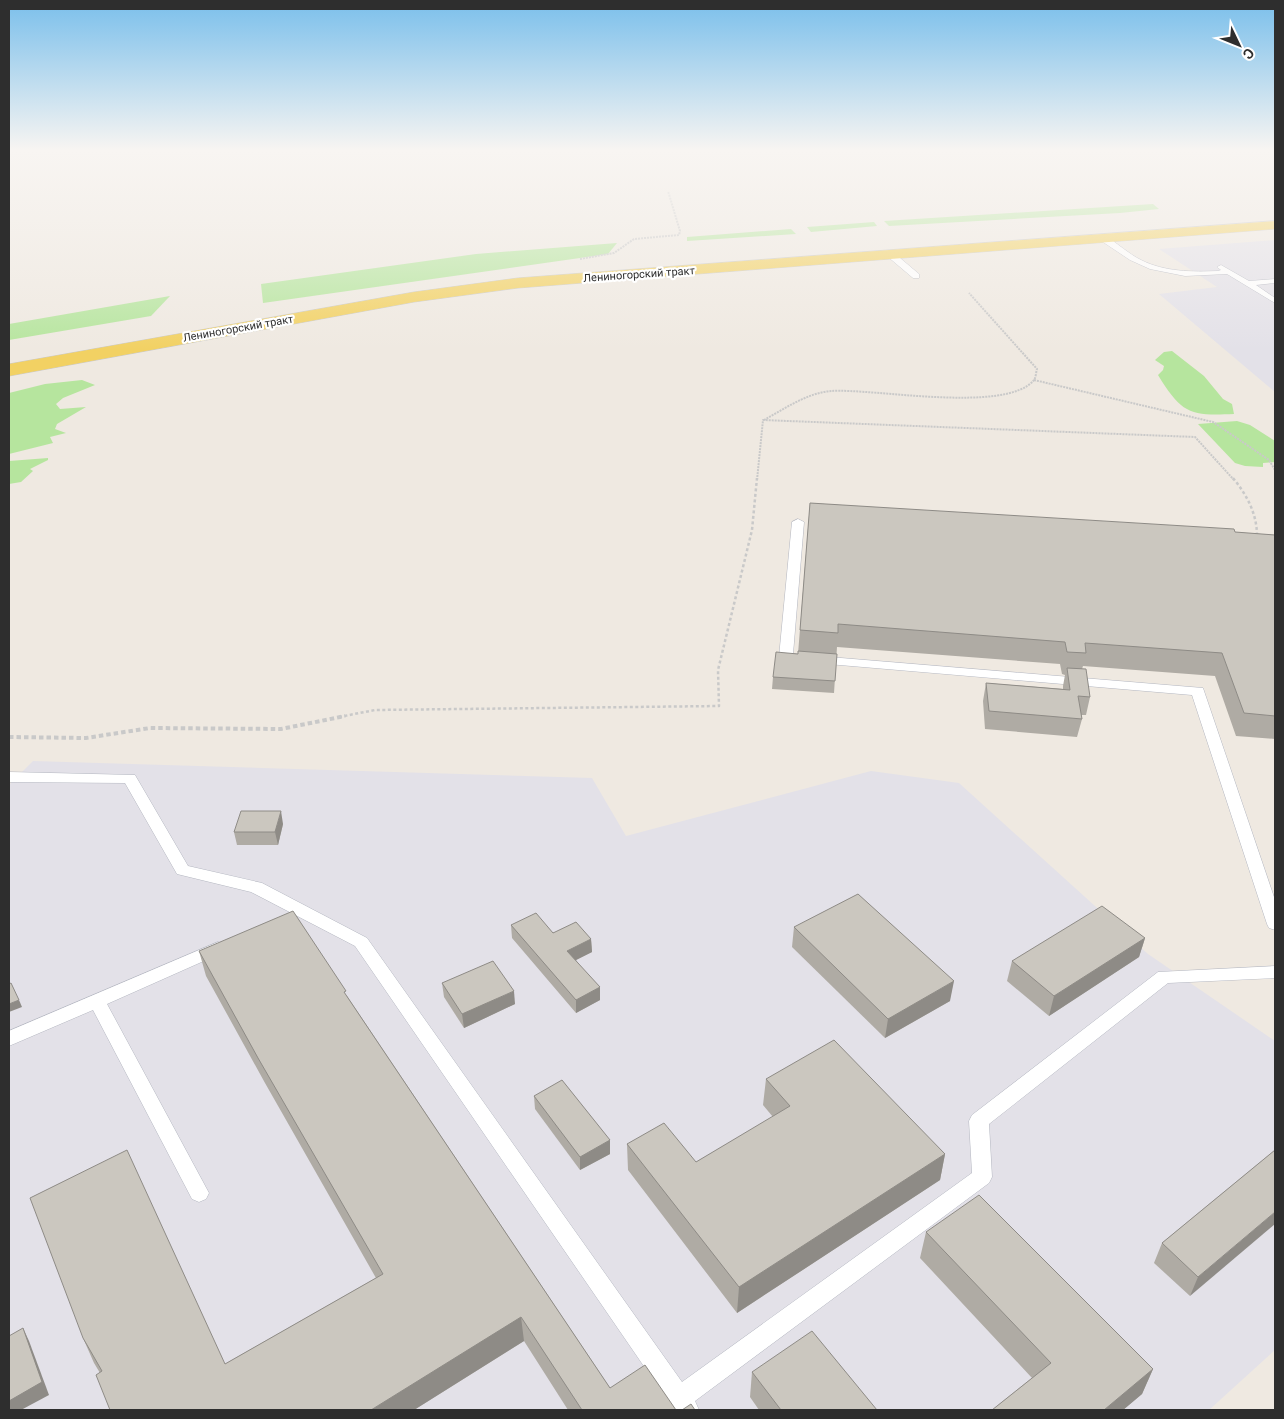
<svg xmlns="http://www.w3.org/2000/svg" width="1284" height="1419" font-family="Roboto,sans-serif">
	<rect width="100%" height="100%" fill="#efe9e1"/>
	<g fill="#e3e1e8">
		<path d="M1275,240V392L1159,294L1217,287L1159,249Z"/>
		<path d="M33,761L592,778L626,836L871,771L959,783L1148,954L1275,1041V1350L1209,1410H9V785Z"/>
	</g>
	<g fill="#b6e59e">
		<path d="M1153,204L1159,209L1120,213L889,226L884,221Z"/>
		<path d="M874,222L877,226L811,232L807,227Z"/>
		<path d="M791,229L796,234L687,241V237Z"/>
		<path d="M617,243L608,254L263,303L261,284L476,254Z"/>
		<path d="M170,296L151,316L9,340V324Z"/>
		<path d="M1172,351L1204,376L1223,399L1232,404L1234,414C1190,416 1182,414 1158,375L1163,370L1164,366L1155,360L1164,352Z"/>
		<path d="M82,380L95,385L63,398L56,404L60,409L86,407L57,424L55,429L66,433L50,437L53,443L9,454V393L45,384Z"/>
		<path d="M1237,421L1250,425L1275,441V462L1263,463V467L1245,466L1235,463L1198,424Z"/>
		<path d="M48,458V460L30,469L33,471L21,482L9,484V461Z"/>
	</g>
	<g fill="none" stroke-linecap="round" stroke-linejoin="round">
		<g stroke="#b4b7c1" stroke-width="1">
			<g id="service">
				<path d="M1100,236H1106C1118,244 1129,254 1141,260C1165,272 1192,272 1218,271L1221,270L1217,267L1221,265L1249,281L1275,279V283L1256,285L1275,298V303L1227,274L1185,276L1150,269L1130,260L1100,240Z"/>
				<path d="M887,252H893L919,274V278H913L887,256Z"/>
				<path d="M798,519L804,522L793,654L1203,688L1275,900V930L1269,928L1267,924L1192,695L781,660L779,657L792,522Z"/>
				<path d="M9,772L135,775L188,866L262,883L367,938L682,1382L972,1173L969,1121L972,1115L1158,972L1275,966V978L1168,983L989,1124L992,1177L989,1183L695,1401L699,1410H674L355,946L251,892L177,874L125,783L9,782Z"/>
				<path d="M218,942L224,944L226,948L224,952L107,1004L209,1193L206,1199L199,1202L192,1199L93,1010L9,1046V1031Z"/>
			</g>
		</g>
		<g stroke="#c9c9c9" stroke-width="1">
			<path id="primary" d="M1275,221V229L518,288L414,302L9,376V364L414,292L518,278Z"/>
		</g>
		<g stroke="#c9c9c9" stroke-width="2" stroke-dasharray="2 1" stroke-linecap="butt">
			<path d="M580,259L614,253L634,239L679,235L680,231L668,191"/>
			<path d="M1034,380L1213,422L1269,460L1275,470"/>
			<path d="M764,420C784,409 807,393 831,391C873,388 1006,414 1034,380C1036,377 1036,372 1037,369L969,293"/>
			<path d="M757,480L763,420L1195,437L1234,480"/>
		</g>
		<g stroke="#c9c9c9" stroke-width="2.5" stroke-dasharray="3 2.5" stroke-linecap="butt">
			<path d="M1233,478C1247,495 1257,514 1257,536"/>
			<path d="M339,717L375,710L719,706L718,670L752,530L757,478"/>
		</g>
		<path stroke="#c9c9c9" stroke-width="4" stroke-dasharray="4.5 3" stroke-linecap="butt" d="M9,737L86,738L150,728L281,729L345,716"/>
		<use href="#service" fill="#fff" fill-rule="evenodd"/>
		<use href="#primary" fill="#f2d163" fill-rule="evenodd"/>
	</g>
	<g fill="#afaba4">
		<path d="M810,503L1275,535V739L1236,736L1215,676L1083,666L1082,669L1090,697L1086,715H1081L1082,719L1077,737L985,729L983,701L986,683L1063,689V686L1065,675L1062,674L1060,664L837,647L834,693L772,689L773,677L798,654Z"/>
		<path d="M283,824L278,845H237L234,832Z"/>
		<path d="M511,925L591,939L592,952L576,960L600,1000L576,1013L512,938Z"/>
		<path d="M794,927L950,1001L885,1038L792,947Z"/>
		<path d="M1145,938L1139,957L1049,1016L1007,981L1012,961Z"/>
		<path d="M199,951L347,996L610,1388L676,1410H568L524,1341L414,1410L100,1373L94,1363L83,1338L225,1364L376,1278L265,1083L206,976Z"/>
		<path d="M442,983L515,1004L464,1028L444,997Z"/>
		<path d="M766,1079L945,1154L940,1180L737,1313L628,1170L627,1144L696,1162L773,1117L763,1105Z"/>
		<path d="M534,1096L610,1140V1154L580,1170L535,1109Z"/>
		<path d="M1275,1150L1190,1296L1154,1263L1162,1243Z"/>
		<path d="M926,1232L1153,1369L1142,1394L1123,1410H992L1032,1378L920,1258Z"/>
		<path d="M752,1372L877,1410H759L750,1397Z"/>
	</g>
	<g fill="#8e8b86">
		<path d="M281,811L283,824L278,845L275,832Z"/>
		<path d="M1145,938L1139,957L1049,1016L1054,996Z"/>
		<path d="M591,939L592,952L568,964L567,951Z"/>
		<path d="M954,981L950,1001L885,1038L888,1019Z"/>
		<path d="M600,987V1000L576,1013V1000Z"/>
		<path d="M514,991L515,1004L464,1028L462,1014Z"/>
		<path d="M19,1000L22,1007L9,1012V1004Z"/>
		<path d="M610,1140V1154L580,1170V1157Z"/>
		<path d="M945,1154L940,1180L737,1313L739,1287Z"/>
		<path d="M1275,1212V1224L1190,1296L1198,1277Z"/>
		<path d="M521,1317L524,1341L414,1410H371Z"/>
		<path d="M23,1328L29,1341L49,1395L21,1410H9V1401Z"/>
		<path d="M1153,1369L1142,1394L1123,1410H1104Z"/>
	</g>
	<g fill="#cbc7bf" stroke="#8e8b86">
		<path d="M810,503L1234,529L1235,532L1275,535V716L1244,713L1222,653L1085,643L1086,653L1067,652L1065,642L838,624V633L800,630Z"/>
		<path d="M798,651L837,654L835,681L773,677L776,652L798,654Z"/>
		<path d="M1067,668L1086,669L1090,697L1078,696L1082,719L989,711L986,683L1070,690Z"/>
		<path d="M241,811H281L275,832H234Z"/>
		<path d="M858,894L954,981L888,1019L794,927Z"/>
		<path d="M1102,906L1145,938L1054,996L1012,961Z"/>
		<path d="M293,911L346,991L344,992L610,1388L645,1365L676,1410H582L521,1317L371,1410H110L96,1375L102,1371L83,1338L30,1198L127,1150L225,1364L383,1274L258,1058L199,951Z"/>
		<path d="M536,913L553,933L576,922L591,939L567,951L600,987L576,1000L511,925Z"/>
		<path d="M493,961L514,991L462,1014L442,983Z"/>
		<path d="M11,983L19,1000L9,1004V984Z"/>
		<path d="M834,1040L945,1154L739,1287L627,1144L664,1123L696,1162L790,1106L766,1079Z"/>
		<path d="M562,1080L610,1140L580,1157L534,1096Z"/>
		<path d="M1275,1150V1212L1198,1277L1162,1243Z"/>
		<path d="M979,1195L1153,1369L1104,1410H992L1051,1363L926,1232Z"/>
		<path d="M23,1328L42,1382L9,1401V1336Z"/>
		<path d="M812,1331L877,1410H781L752,1372Z"/>
		<path d="M691,1404L695,1410H682Z"/>
	</g>
	<linearGradient id="sky" x2="0" y2="1"><stop stop-color="#7abfeb"/><stop offset="0.43" stop-color="#f8f5f2"/><stop offset="1" stop-color="#f8f5f2" stop-opacity="0"/></linearGradient>
	<rect width="1284" height="350" fill="url(#sky)"/>
	<g text-anchor="middle" stroke-width="4.5" stroke-linejoin="round" paint-order="stroke">
		<g font-size="11" fill="#2e2e2e" stroke="#fff">
			<text transform="translate(639 274) rotate(-4)" y="4">Лениногорский тракт</text>
			<text transform="translate(238 328) rotate(-10)" y="4">Лениногорский тракт</text>
		</g>
	</g>
	<rect width="1284" height="1419" fill="none" stroke="#2e2e2e" stroke-width="20"/>
	<g transform="translate(1239 45) rotate(133)" stroke="#ffffff" stroke-width="4" paint-order="stroke">
	<path d="M0-4L9 19L0 12L-9 19Z" fill="#2e2e2e"/>
	<text y="-8" font-size="14" font-weight="bold" text-anchor="middle" fill="#2e2e2e">С</text>
	</g>
</svg>
